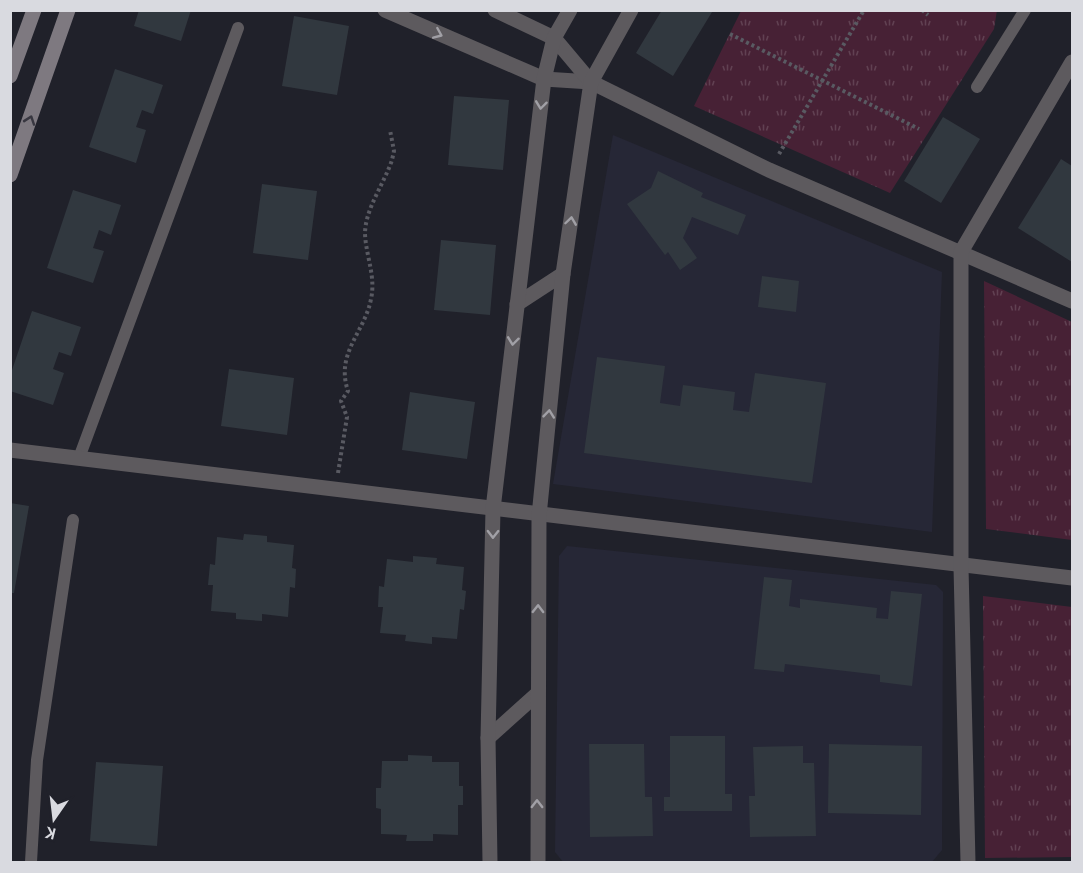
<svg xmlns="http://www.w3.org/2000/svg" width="1083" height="873" font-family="'Space Grotesk',sans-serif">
	<defs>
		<pattern id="grass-tufts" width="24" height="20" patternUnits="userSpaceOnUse" patternTransform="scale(1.5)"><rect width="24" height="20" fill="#472135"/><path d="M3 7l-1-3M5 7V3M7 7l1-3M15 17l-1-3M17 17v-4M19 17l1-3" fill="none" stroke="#614152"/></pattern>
	</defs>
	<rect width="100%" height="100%" fill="#20212a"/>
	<g fill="#262736">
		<path d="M613,135L942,272L932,532L553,484Z"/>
		<path d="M567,546L936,585L943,592L942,850L932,862H563L555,852L559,556Z"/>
	</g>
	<g fill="url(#grass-tufts)">
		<path d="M997,10L994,29L890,193L694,106L741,11Z"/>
		<path d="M984,281L1072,322V540L986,529Z"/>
		<path d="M983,596L1072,607V857L985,858Z"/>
	</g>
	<g fill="#31383f">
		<path d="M139,10H191L181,41L134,26Z"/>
		<path d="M662,10L712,12L673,76L636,53Z"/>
		<path d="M294,16L349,26L337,95L282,86Z"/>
		<path d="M115,69L163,85L153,114L142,110L136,127L146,130L136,163L89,147Z"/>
		<path d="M454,96L509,100L503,170L448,165Z"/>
		<path d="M943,117L980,139L941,203L904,181Z"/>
		<path d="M1061,159L1072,166V262L1018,228Z"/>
		<path d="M658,171L703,193L701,197L746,215L738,235L692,217L683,238L697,258L680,270L668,252L665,255L627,204L651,188Z"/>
		<path d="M262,184L317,191L308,260L253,253Z"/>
		<path d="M73,190L121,205L111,235L99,230L93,248L104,251L93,283L47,268Z"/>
		<path d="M441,240L496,245L490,315L434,310Z"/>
		<path d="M762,276L799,281L796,312L758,307Z"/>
		<path d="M32,311L81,327L71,356L59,352L53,369L64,373L53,405L10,391V376Z"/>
		<path d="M597,357L665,366L660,403L680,406L683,385L735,392L733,410L749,412L755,373L826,383L812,483L584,453Z"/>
		<path d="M229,369L294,378L287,435L221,426Z"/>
		<path d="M410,392L475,402L467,459L402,450Z"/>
		<path d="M10,503L29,506L14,593H10Z"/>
		<path d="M244,534L267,536V542L294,545L292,568L296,569L295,588L290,587L288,617L262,614V621L236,619V613L211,611L213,585H208L210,564L215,565L217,537L243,540Z"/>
		<path d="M413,556L437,558L436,564L464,567L462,590L466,591L464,610L460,609L457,639L432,637V644L405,641L406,635L380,633L383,607H378L379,586L384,587L387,559L413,562Z"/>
		<path d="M764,577L792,580L789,606L800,608V599L877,608L876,618L888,619L891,591L922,594L912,686L880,682V675L785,664L784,672L754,669Z"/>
		<path d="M670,736H725V794H732V811H664V797H670Z"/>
		<path d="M589,744H644L645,797H652L653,836L590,837Z"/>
		<path d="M829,744L922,746L921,815L828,813Z"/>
		<path d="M803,746V763H814L816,836L750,837L749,796H755L753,747Z"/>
		<path d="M408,755L432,756V762H459V786H463V805H458V835L433,834V841H406L407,835L381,834V809L376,808V788H381L382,761H408Z"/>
		<path d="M96,762L163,766L157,846L90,841Z"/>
	</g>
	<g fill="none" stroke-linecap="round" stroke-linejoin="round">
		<g stroke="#595a62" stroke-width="4" stroke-dasharray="3 3" stroke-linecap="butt">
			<path d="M922,10L928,15"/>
			<path d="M730,34L919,129"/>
			<path d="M779,154L864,10"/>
			<path d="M338,473L347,417L341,401L348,391C335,353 365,332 371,299C376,277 366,256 365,234C365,209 384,184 392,160L394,151L390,130"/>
		</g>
		<g stroke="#5d5a5e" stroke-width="12">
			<path d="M977,87L1025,10"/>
			<path d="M79,458L238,28"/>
			<path d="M31,862L37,760L73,520"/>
		</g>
		<g stroke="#5d5a5e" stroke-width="15">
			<path d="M385,10L544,79L591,82L769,170L1072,301"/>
			<path d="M495,10L554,38L591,82"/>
			<path d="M517,304L563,274"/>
			<path d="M10,450L1072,578"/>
			<path d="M488,738L537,694"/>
			<path d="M490,862L488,738L493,509L544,79L554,38L570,10"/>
			<path d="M538,862L539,516L563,274L591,82L631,10"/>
			<path d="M968,862L961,567V252L1072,62"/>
		</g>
		<g stroke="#7e7980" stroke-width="15">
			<path d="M10,76L34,10"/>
			<path d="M10,175L68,10"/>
		</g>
	</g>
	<defs><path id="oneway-chevron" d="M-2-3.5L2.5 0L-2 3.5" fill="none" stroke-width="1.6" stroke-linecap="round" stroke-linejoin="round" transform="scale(1.5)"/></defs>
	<g stroke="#a1a0a6">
		<use href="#oneway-chevron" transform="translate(438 34) rotate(23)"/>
		<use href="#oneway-chevron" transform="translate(541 105) rotate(97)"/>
		<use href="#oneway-chevron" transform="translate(571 221) rotate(-82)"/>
		<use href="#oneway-chevron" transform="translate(513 341) rotate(97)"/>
		<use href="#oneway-chevron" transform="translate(549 414) rotate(-84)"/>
		<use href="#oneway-chevron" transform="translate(493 534) rotate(91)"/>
		<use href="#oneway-chevron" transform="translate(538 609) rotate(-89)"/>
		<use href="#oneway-chevron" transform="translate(537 804) rotate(-90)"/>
	</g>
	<use stroke="#383740" href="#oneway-chevron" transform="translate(30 120) rotate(-71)"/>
	<rect width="1083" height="873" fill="none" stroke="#d9dae0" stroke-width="24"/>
	<g transform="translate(54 819) rotate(194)" stroke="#20212a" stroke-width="4.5" paint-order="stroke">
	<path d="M0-4.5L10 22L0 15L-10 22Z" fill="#d9dae0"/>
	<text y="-9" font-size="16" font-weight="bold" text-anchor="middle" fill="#d9dae0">K</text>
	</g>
</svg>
